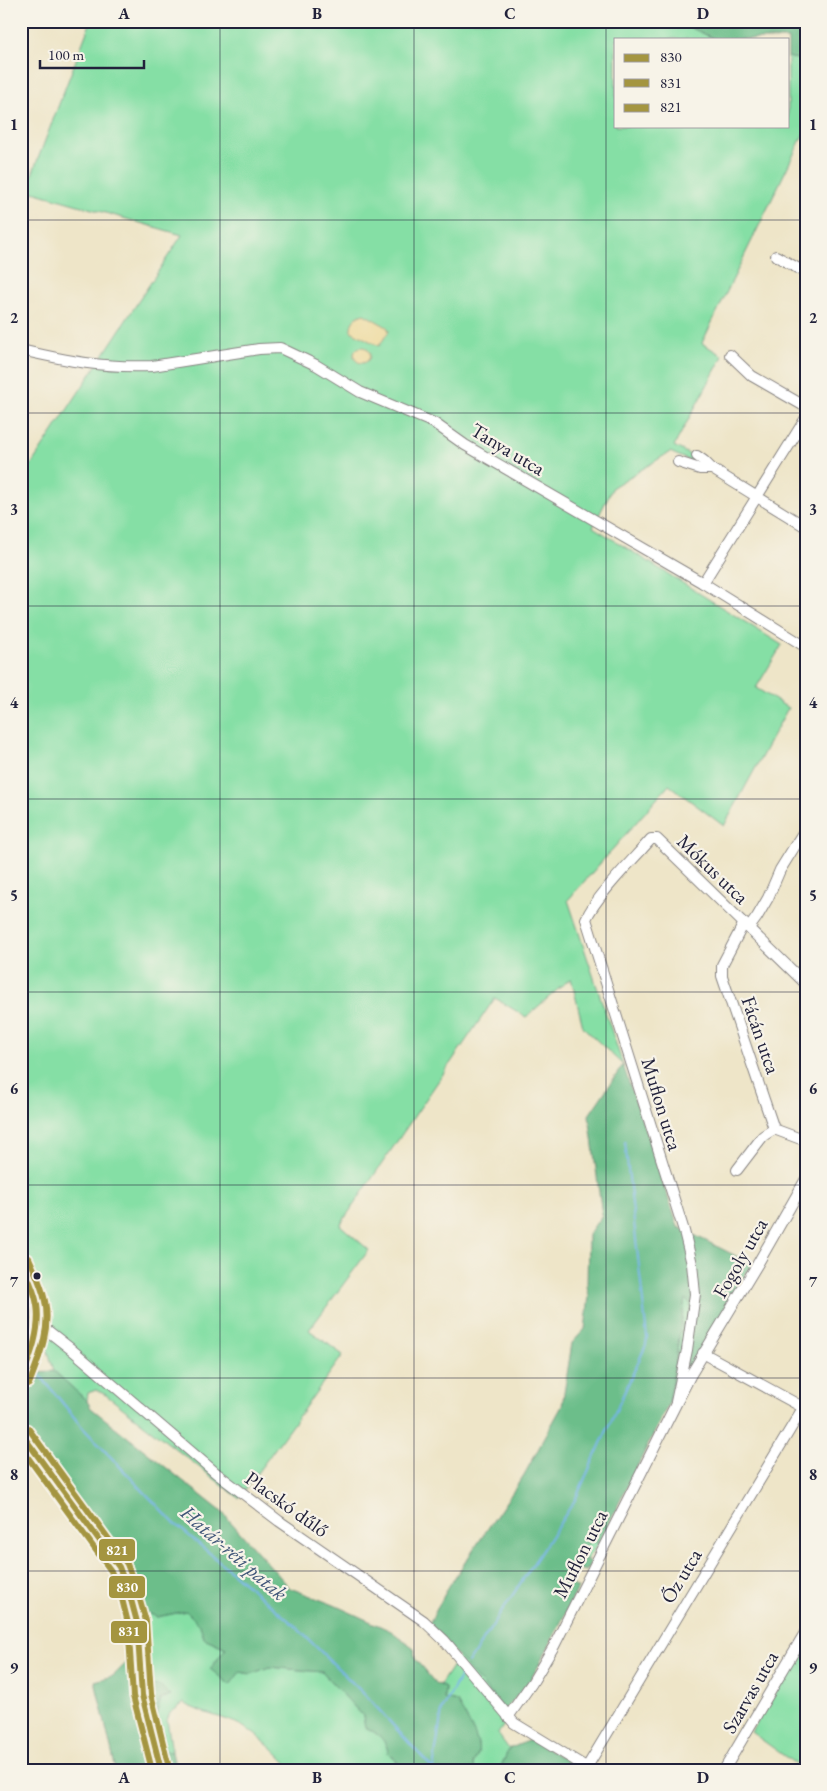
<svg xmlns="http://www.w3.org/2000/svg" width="827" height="1791" font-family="'EB Garamond',serif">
	<rect width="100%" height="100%" fill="#f7f3e8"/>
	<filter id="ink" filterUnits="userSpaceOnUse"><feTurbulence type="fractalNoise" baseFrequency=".02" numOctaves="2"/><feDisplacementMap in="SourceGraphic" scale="10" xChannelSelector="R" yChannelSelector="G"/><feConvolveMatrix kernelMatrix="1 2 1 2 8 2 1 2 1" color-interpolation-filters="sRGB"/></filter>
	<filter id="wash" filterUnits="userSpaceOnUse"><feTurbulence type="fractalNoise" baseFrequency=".0096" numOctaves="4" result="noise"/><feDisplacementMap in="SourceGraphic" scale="20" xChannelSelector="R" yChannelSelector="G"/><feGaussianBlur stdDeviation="1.12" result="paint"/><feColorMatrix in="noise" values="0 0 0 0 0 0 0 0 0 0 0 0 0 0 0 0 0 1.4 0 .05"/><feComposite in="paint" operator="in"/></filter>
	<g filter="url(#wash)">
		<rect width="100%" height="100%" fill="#eee5c8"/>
		<g fill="#85dfa5" stroke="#548070">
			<path d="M91,21H677L715,39H616V126H788V57L806,61V129L702,343L723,356L674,446L701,461L699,465L670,452L613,487L593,527L782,645L756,688L788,708L724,826L669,785L568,900L623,1065L583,1027L571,978L526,1017L495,998L340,1225L369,1250L309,1330L343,1355L239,1498L106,1395L96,1390L88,1393L87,1401L54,1371L21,1262V480L182,235L26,190Z"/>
			<path d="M685,1298L691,1304L678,1387L669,1403Z"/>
			<path d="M590,1540L599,1543L586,1560L579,1557Z"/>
			<path d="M139,1609L157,1617L186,1611L200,1625L204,1638L226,1648L240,1672L251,1674L269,1667L322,1672L363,1716L365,1727C377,1733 387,1740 388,1753L406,1770H293C280,1756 259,1735 242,1726C224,1716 202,1715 184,1703L170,1713L167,1720L172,1752L160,1749L156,1738L164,1735L154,1729L153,1724L161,1699L171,1695L143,1685L142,1626Z"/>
			<path d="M806,1643V1760L801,1768L751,1732Z"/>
			<path d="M459,1656L505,1710L502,1718L505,1723L498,1734L509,1749L502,1764V1770H475L473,1764L478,1754V1743L457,1702L444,1699L445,1688L440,1685Z"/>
		</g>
		<g fill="#6cbe8a" stroke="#477062">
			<path d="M677,21H806V61L788,57V39H715Z"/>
			<path d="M623,1065L678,1227L752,1264L678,1387L691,1304L685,1299L669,1403L599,1543L590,1540L579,1557L591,1562L586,1571L574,1568L569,1583L578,1588L550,1644L530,1681L505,1710L429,1624L449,1586L524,1475L562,1406L572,1343L585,1329L589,1296L587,1286L588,1235L602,1215L589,1115Z"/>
			<path d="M21,1269L37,1314L31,1339L21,1364Z"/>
			<path d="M54,1371L87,1401L91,1408L221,1511L290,1588L334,1605L391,1631L414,1648L415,1659L436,1684L440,1685L445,1688L444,1699L457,1702C464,1715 481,1739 478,1753C477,1757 474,1761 473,1764L475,1770H406L388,1753C387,1740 377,1733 365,1727L363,1716L322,1672L269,1667L251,1674L240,1672L230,1685L210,1669L226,1648L204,1638L200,1625L186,1611L157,1617L139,1609L128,1575L109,1544L21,1423V1397L31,1372Z"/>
			<path d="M126,1663L143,1664V1685L161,1686L171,1696L161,1699L153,1724L155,1729L161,1730L164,1735L157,1738L160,1749L172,1752L176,1770H116L95,1681L113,1676Z"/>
			<path d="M532,1739L574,1765L571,1770H502V1764L509,1749Z"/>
		</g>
		<g fill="#eeda9e" stroke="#887e6c">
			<path d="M364,314L387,327L389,331L379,346L351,331C350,322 356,316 364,314Z"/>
			<circle cx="362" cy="355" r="8"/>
		</g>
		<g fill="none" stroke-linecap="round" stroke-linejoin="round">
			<g stroke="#75b4e8" stroke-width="2">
				<path d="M21,1352L26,1358"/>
				<path d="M31,1364L82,1427L173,1522L294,1625L369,1699L434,1770"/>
				<path d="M468,1663L575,1500L646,1345L647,1337L625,1142"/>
				<path d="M433,1769L442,1710L462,1673"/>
			</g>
		</g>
	</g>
	<g filter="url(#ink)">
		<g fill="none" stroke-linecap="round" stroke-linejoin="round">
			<g stroke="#888482" stroke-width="12">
				<g id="minor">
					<path d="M776,256L806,273"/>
					<path d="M21,350C68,361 103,368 152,366L259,349L280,348L316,365L360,392L434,423L465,445L703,583L806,647"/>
					<path d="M730,355L752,376L806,407"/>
					<path d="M697,456L704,461L712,469"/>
					<path d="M678,462L700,469H712L806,527"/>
					<path d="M703,583L806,418"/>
					<path d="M744,923L722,965V976L774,1129L806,1141"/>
					<path d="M749,928L757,917L768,898L780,870L806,828"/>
					<path d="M737,1170L763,1136L774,1129"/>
					<path d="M21,1261C27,1276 34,1290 37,1305C41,1331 30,1357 21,1381"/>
					<path d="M37,1328L48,1331L71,1349L216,1473L279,1521L424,1621L444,1640L514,1723L591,1770"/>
					<path d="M703,1353L806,1409"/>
					<path d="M676,1402L687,1350L695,1294L692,1264L684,1231L586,919C597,895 633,860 651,839H657L806,984"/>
					<path d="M21,1433L102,1543L119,1567L123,1577L130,1596L137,1622L142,1695L161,1770"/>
					<path d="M508,1717L532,1683L554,1646L690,1376L757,1265L806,1179"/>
					<path d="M587,1767L806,1403"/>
					<path d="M724,1770L806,1631"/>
				</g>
			</g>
			<use href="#minor" stroke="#fff" stroke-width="10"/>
			<g stroke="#f7f3e8" stroke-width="10">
				<g id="bus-1">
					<path d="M21,1262C27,1276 35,1290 37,1305C41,1331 30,1357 21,1380"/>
					<path d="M21,1433L119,1567L130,1596L137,1622L142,1695L161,1770"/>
				</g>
			</g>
			<g stroke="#f7f3e8" stroke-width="10">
				<g id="bus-2">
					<path d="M21,1284C31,1309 30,1330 21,1355"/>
					<path d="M21,1448L111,1571L122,1599L128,1623L133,1696L152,1770"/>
				</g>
			</g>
			<g stroke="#f7f3e8" stroke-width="10">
				<g id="bus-3">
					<path d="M29,1258C35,1272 42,1286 45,1301C51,1330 39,1358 29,1384"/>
					<path d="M28,1428L127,1564L138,1593L146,1621L151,1694L169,1768"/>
				</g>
			</g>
			<use href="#bus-1" stroke="#a49540" stroke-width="6"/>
			<use href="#bus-2" stroke="#a49540" stroke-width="6"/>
			<use href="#bus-3" stroke="#a49540" stroke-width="6"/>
		</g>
	</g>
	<path fill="none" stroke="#22223b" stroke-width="1" stroke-opacity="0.55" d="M220,21V1770M414,21V1770M606,21V1770M21,220H806M21,413H806M21,606H806M21,799H806M21,992H806M21,1185H806M21,1378H806M21,1571H806"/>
	<circle fill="#22223b" stroke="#f7f3e8" stroke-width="2" cx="37" cy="1276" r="4.5"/>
	<g text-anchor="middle" stroke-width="4.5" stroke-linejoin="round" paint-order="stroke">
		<g font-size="20" fill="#22223b" stroke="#f7f3e8">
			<text transform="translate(508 449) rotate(31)" y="7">Tanya utca</text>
			<text transform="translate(713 869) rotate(44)" y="7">Mókus utca</text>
			<text transform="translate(761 1035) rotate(71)" y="7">Fácán utca</text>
			<text transform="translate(662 1104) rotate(73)" y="7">Muflon utca</text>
			<text transform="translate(740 1258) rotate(-60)" y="7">Fogoly utca</text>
			<text transform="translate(287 1504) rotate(36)" y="7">Placskó dűlő</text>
			<text transform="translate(580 1554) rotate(-63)" y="7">Muflon utca</text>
			<text transform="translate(681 1576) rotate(-59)" y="7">Őz utca</text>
			<text transform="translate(750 1692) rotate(-60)" y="7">Szarvas utca</text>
		</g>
		<g font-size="21" font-style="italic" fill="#3f5578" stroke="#f7f3e8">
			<text transform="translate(234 1553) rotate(41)" y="7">Határ-réti patak</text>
		</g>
	</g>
	<g stroke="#f7f3e8" stroke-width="2">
		<rect x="98" y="1538" width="38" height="24" rx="5" fill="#a49540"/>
		<rect x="108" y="1575" width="38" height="24" rx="5" fill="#a49540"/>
		<rect x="110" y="1620" width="38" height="24" rx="5" fill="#a49540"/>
	</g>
	<g font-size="14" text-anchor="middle" font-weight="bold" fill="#fff">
		<text x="117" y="1555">821</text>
		<text x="127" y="1592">830</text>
		<text x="129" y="1636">831</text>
	</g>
	<rect width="827" height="1791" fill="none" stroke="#f7f3e8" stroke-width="55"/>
	<rect x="614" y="38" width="175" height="90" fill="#f7f3e8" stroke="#a29fa3"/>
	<rect x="624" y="54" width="25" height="8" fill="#a49540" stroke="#a29fa3"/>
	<text x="660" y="62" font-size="15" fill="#22223b">830</text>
	<rect x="624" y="79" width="25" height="8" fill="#a49540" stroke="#a29fa3"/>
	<text x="660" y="88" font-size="15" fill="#22223b">831</text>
	<rect x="624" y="104" width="25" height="8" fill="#a49540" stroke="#a29fa3"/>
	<text x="660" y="112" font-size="15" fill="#22223b">821</text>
	<path d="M40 60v8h104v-8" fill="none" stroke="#22223b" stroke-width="2.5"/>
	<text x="48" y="60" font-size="15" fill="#22223b" stroke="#f7f3e8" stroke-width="4" paint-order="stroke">100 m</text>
	<rect x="28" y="28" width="772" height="1736" fill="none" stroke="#22223b" stroke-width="2"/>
	<g font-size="16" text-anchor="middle" font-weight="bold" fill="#22223b">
		<text x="124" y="19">A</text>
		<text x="317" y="19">B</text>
		<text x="510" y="19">C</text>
		<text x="703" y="19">D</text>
		<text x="14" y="130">1</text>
		<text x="813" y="130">1</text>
		<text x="14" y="323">2</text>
		<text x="813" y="323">2</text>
		<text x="14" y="515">3</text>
		<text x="813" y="515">3</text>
		<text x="14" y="708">4</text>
		<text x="813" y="708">4</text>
		<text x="14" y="901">5</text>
		<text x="813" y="901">5</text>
		<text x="14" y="1094">6</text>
		<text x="813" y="1094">6</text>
		<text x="14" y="1287">7</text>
		<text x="813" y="1287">7</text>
		<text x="14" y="1480">8</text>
		<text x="813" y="1480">8</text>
		<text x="14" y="1673">9</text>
		<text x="813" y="1673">9</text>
		<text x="124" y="1783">A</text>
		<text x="317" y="1783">B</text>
		<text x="510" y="1783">C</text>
		<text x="703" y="1783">D</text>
	</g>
</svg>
